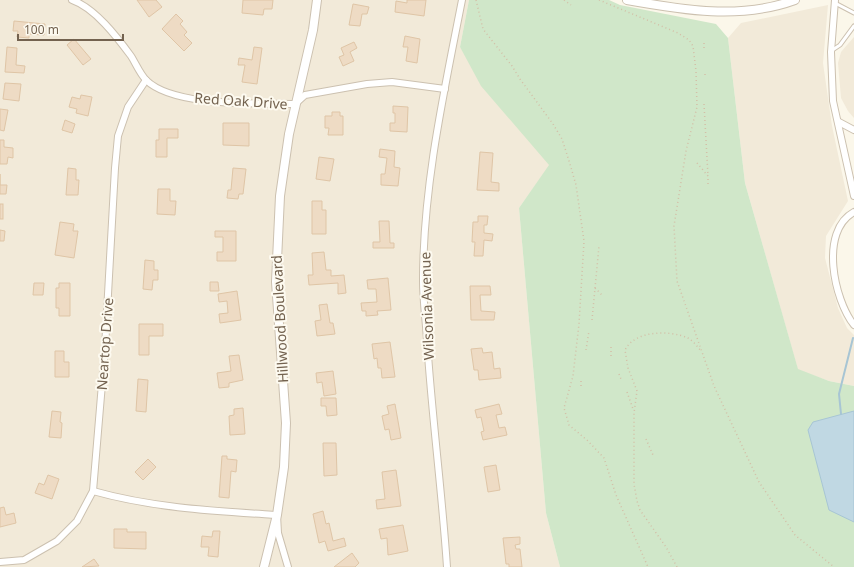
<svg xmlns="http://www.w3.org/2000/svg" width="854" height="567" font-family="'Noto Sans',sans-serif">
	<rect width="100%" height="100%" fill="#fbf7ea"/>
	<g fill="#f2ead9">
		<path d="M0,0H469L460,47L550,165L519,208L546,513L560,567H0Z"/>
		<path d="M828,5L823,63L832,126L848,201L826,236L825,258L838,308L847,328L854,335V386L829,381L798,370L745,183L728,38L741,23Z"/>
		<path d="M854,37V118L848,111L841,98L838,63L841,52Z"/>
	</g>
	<path fill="#d0e7c9" d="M469,0H609L620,5L716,24L728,38L745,183L798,369L829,381L854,386V567H560L546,513L519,208L549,165L481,86L460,47Z"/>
	<path fill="#c0d8e3" stroke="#a7c5d4" d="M854,411V522L829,510L808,430L813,422Z"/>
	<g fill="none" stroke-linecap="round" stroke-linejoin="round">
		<path stroke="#a7c5d4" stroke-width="2" d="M841,414L839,394L853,338"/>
	</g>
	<g fill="#eedbc4" stroke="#dfc5a6">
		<path d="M137,0H156L162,7L149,17Z"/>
		<path d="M243,0H273L272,9H264L263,15L242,13Z"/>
		<path d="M407,0H426L424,16L395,12L396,1L407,3Z"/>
		<path d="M353,4L369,7L367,14H362L360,26L349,25Z"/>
		<path d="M176,14L183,21L180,24L187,32L184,35L192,43L184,51L162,29Z"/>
		<path d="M14,21L45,24L44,35L29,34V38L17,37L18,31H13Z"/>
		<path d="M405,36L420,39L417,63L406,61L408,47H403Z"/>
		<path d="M74,39L91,59L83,65L67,45Z"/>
		<path d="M354,42L357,48L350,52L354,61L343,66L339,57L344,55L341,48Z"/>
		<path d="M7,47L17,48L16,65L25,66L24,73L5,72Z"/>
		<path d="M254,47L262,48L257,84L242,82L245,65H238L239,58L252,60Z"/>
		<path d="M5,83L21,84L19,101L3,99Z"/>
		<path d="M81,95L92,97L88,116L76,113L77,109L69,107L72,97L80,99Z"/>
		<path d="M393,106L408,107L407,132L390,131V123H395V113H393Z"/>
		<path d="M0,109L8,110L4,131L0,130Z"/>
		<path d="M332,112H340V116H343V135H328L329,128H325V116H332Z"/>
		<path d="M65,120L75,124L72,133L62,130Z"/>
		<path d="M223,123H249V146L223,145Z"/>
		<path d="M159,129H178V138H167V157H156V140H159Z"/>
		<path d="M0,140H4V147L13,148V158L8,157L7,164H0Z"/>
		<path d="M380,149L395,151L394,167L400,168L398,186L381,185V174H385L387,158L379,157Z"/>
		<path d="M480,152L493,153L491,182L499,183V191L477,190Z"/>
		<path d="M319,157L334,159L330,181L316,179Z"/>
		<path d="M68,168L76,169V180H79L78,195H66Z"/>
		<path d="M233,168L246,169L243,194H239L238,199L227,198L228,190H231Z"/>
		<path d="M0,174V185H7L6,194H0Z"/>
		<path d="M158,189H170V201H176L175,215L157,214Z"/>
		<path d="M312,201H322V210H326V234H312Z"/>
		<rect x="0" y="204" width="3" height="15"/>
		<path d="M478,216H488L487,225H484V233L493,234L492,241L484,240L483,256H474L475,242H472L473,222H478Z"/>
		<path d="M379,221H389L390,243H394V248H373V242H380Z"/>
		<path d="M60,222L74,224L73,231H78L74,258L55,255Z"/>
		<path d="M0,230L5,231L4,241H0Z"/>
		<path d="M215,231H236V261H217V252H223V237H215Z"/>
		<path d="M324,252L326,270H331V276L344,275L346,293L338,294V283L309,285L308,275H313L312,253Z"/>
		<path d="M145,260L154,261V270H158V280H153L152,290L143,289Z"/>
		<path d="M388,278L391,310L377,311L378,315L366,316V311H362L361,303L377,302L376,289H368L367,280Z"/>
		<path d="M210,282H218L219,291H210Z"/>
		<path d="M34,283H44L43,295H33Z"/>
		<path d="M59,283H70V316H59V308H56V288H59Z"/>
		<path d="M470,286H490L491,295H480L481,311L495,312L494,320H471Z"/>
		<path d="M237,291L241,320L220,323L219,314L228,313L227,301L219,302L218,294Z"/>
		<path d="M327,304L330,323H333L335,334L317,336L315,321L321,320L319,305Z"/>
		<path d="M139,324H163V336H149V355H139Z"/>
		<path d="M390,342L395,377L382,378L381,368H378L377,358L374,359L372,344Z"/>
		<path d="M482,348L483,353L492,352L494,369L500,368L501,378L479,380L478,370H474L471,349Z"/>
		<path d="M55,351H64V362H69V377H55Z"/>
		<path d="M239,355L243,380L229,383V387L219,388L217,373L231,371L229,356Z"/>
		<path d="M333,371L336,394L324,396L322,382L317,383L316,373Z"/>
		<path d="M138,379L148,380L146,412L136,411Z"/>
		<path d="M321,398H336L337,415L327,416L326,406H321Z"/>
		<path d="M395,404L401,438L391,440L389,429L385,430L382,416L389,414L387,406Z"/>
		<path d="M499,404L502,414L496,415L499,428L505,427L507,435L483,440L481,432L484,431L481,417L477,418L475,410Z"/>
		<path d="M243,408L245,434L230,435L229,416L234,415V409Z"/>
		<path d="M52,411L61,412L60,422L62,423L61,438L49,437Z"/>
		<path d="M323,443H336L337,475L324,476Z"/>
		<path d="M222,456H227V459L237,460L236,472L231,471L229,498L219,497Z"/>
		<path d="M148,459L156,467L143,480L135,472Z"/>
		<path d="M496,465L500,490L488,492L484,467Z"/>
		<path d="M396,470L401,506L377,509L376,500L385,499L382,472Z"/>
		<path d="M48,475L59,479L52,499L35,493L39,483L44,485Z"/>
		<path d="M4,507L6,515L14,513L16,523L0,527V508Z"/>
		<path d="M323,511L326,524L329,523L333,541L344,538L346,546L328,551L325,541L319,543L313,514Z"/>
		<path d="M403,525L408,551L388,555L387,538L381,539L379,529Z"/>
		<path d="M114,529H127V532H146V549L114,548Z"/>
		<path d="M213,531H220L218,557L208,556L209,547H201L202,536L212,537Z"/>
		<path d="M520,537V544L515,545L516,549H520L522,567H509V564H506L503,538Z"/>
		<path d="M352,553L359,563L355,567H334Z"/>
		<path d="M94,559L99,566L82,567Z"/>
	</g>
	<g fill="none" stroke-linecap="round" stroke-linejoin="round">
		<g stroke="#ccc1b0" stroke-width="5">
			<g id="service">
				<path d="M835,3L854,13"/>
				<path d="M831,51L840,45L854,26"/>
			</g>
		</g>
		<g stroke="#ccc1b0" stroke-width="8">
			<g id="minor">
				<path d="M72,0C95,8 117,37 131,56C136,64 140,74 146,80C173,107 257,103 295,104L305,95L367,84L392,82L445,89"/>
				<path d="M835,0L831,52L833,101L854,196"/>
				<path d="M839,122L854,130"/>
				<path d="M854,212C819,231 834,300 854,325"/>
				<path d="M93,491C153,508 215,511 277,515L278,533L288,567"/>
				<path d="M0,562L24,560L57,541L77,521L93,491L105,348L115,168L118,136L128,107L146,80"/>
				<path d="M447,567C442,492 432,417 427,341C426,321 423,301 423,281C423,186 444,92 462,0"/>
			</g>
		</g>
		<g stroke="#ccc1b0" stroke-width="10">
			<g id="tertiary">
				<path d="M627,0C683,10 740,20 795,0"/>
				<path d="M264,567L277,515L284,467L286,423L276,282L280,196L289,134L313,30L317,0"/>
			</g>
		</g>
		<g stroke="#d3bfa7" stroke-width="1.5" stroke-dasharray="1 3" stroke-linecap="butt">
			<path d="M476,0L483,29L512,66L520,79L553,124L562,139L570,164L576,185L584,241L579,324L573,376L564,408L569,425L588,441L604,458L616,495L648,567"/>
			<path d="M564,0L571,5"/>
			<path d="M599,0L678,33L689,40L693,46L696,71L697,107L686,151L674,226L677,281L714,386L759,482L795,535L834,567"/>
			<path d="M704,43V51"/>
			<path d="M705,74V78"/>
			<path d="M704,104L708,176"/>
			<path d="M697,163L708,176V185"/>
			<path d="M595,288L602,295"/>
			<path d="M592,320L599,246"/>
			<path d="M586,350L589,331"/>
			<path d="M611,356V344"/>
			<path d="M619,374L621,379"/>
			<path d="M581,386V381"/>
			<path d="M627,392L633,409"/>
			<path d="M646,439L653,455"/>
			<path d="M677,567L666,547L640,510L637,501L634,484V413L637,391L628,368L625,350C635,330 670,330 688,338C693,341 697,346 701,351"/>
		</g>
		<use href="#service" stroke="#fff" stroke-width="3"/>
		<use href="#minor" stroke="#fff" stroke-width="6"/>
		<use href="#tertiary" stroke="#fff" stroke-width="8"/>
	</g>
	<g text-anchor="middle" stroke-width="4" stroke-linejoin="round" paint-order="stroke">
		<g font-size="14" fill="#73624f" stroke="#fdfaf0">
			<text transform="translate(241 101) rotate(4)" y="5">Red Oak Drive</text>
			<text transform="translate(427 306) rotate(-92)" y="5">Wilsonia Avenue</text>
			<text transform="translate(280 319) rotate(-93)" y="5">Hillwood Boulevard</text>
			<text transform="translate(105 344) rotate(-86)" y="5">Neartop Drive</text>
		</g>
	</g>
	<path d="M18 34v6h105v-6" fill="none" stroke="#73624f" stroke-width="2"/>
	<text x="24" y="34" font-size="12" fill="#73624f" stroke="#fdfaf0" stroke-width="3" paint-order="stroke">100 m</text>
</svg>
